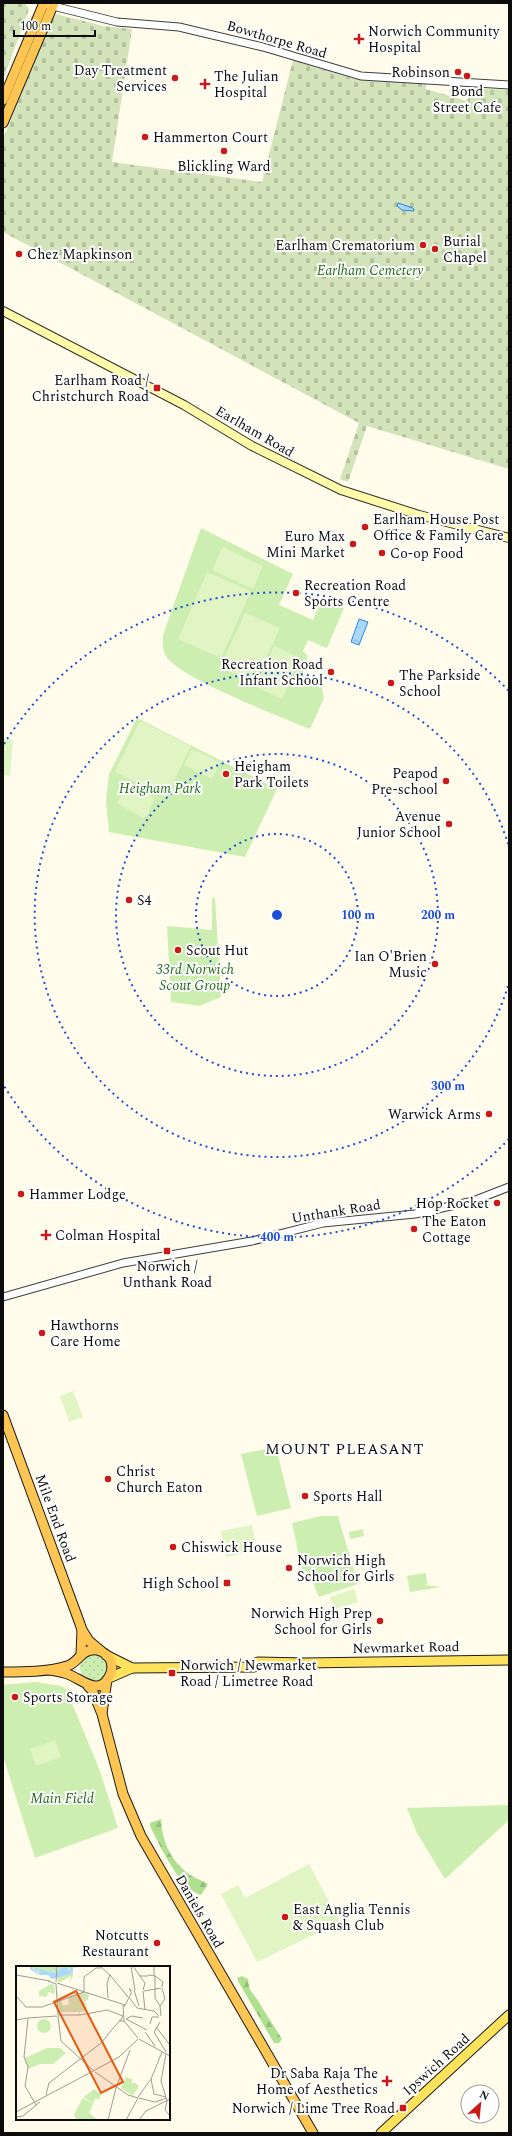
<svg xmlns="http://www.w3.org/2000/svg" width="512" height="2136" font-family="Spectral,serif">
	<defs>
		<pattern id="grass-dots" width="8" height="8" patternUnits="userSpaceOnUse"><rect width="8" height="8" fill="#cdeeb1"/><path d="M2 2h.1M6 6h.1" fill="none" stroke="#afcb97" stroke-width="1.8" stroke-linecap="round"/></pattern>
		<pattern id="forest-firs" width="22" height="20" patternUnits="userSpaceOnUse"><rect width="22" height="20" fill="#aee08f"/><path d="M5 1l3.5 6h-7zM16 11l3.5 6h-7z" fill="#94bf7a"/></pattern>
		<pattern id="cemetery-stones" width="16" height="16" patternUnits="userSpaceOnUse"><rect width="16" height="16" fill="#d3e3ba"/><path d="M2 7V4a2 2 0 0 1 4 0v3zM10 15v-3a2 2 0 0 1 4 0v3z" fill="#b4c29f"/></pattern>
		<pattern id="water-ripples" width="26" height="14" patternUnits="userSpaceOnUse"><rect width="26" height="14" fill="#aad9fd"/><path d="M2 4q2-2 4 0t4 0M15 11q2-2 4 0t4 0" fill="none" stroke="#91b9d8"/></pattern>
	</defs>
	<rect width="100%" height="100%" fill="#fffcec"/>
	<circle fill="url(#grass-dots)" cx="94" cy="1667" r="14"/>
	<g fill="url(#forest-firs)">
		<path d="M161,1819C162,1840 169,1858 186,1872C192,1877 201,1880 208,1884L201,1895C180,1889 160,1846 150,1826V1823Z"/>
		<path d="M242,1976L248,1979C249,1994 254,1993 260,2004C267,2016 274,2026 282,2039L279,2043H274L238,1981L237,1978Z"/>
	</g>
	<g fill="url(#cemetery-stones)">
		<path d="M3,3H25L29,9L3,80Z"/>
		<path d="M56,14L103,26L132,29L112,162L262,182L293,60L354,79L426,84V89L467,101L472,88L509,90V469L367,426L348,482L340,479L359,423L3,232V139L49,26Z"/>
	</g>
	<g fill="#cdeeb1">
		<path d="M201,528L293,574L279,605L313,620L323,597L344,608L327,648L308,640L303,651L308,656L302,676L321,682L324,698L310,729C282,717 180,679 166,656C162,650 163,642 163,635Z"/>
		<path d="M137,718L277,789L245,857L109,832L106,801L109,774Z"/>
		<path d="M212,898H215L221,997L200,1006L171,1002L167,926L212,930Z"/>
		<path d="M276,1447L291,1508L257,1516L241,1454Z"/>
		<path d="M321,1516H338L358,1584L319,1597L309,1572L302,1570L292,1523Z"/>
		<path d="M363,1529L364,1536L350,1539L349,1532Z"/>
		<path d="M426,1573L427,1584L425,1585L441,1587L410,1592L409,1587H411H409L407,1576Z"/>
		<path d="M35,1682L61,1686L66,1689L100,1771L118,1828L35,1858L3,1756V1685Z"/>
		<path d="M509,1805V1820L445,1879L417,1833L407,1808Z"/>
	</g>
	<g fill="#e0f4c4">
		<path d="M223,547L263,566L253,589L212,570Z"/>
		<path d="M207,572L251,591L221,658L178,639Z"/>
		<path d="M245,613L280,628L255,683L220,667Z"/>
		<path d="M274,646L300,658L282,699L256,687Z"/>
		<path d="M140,721L191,746L166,797L115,772Z"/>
		<path d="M3,739L13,740L10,776L3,775Z"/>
		<path d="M192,749L220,762L212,779L184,765Z"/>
		<path d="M128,783L155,798L147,816L143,818L117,803Z"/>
		<path d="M73,1391L83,1417L69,1422L60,1396Z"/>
		<path d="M252,1525L257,1551L226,1557L221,1531Z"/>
		<path d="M354,1589L358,1602L334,1609L330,1597Z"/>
		<path d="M55,1740L61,1757L36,1766L30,1749Z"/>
		<path d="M309,1864L340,1922L257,1962L221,1894L238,1885L245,1898Z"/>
	</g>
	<g fill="url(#water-ripples)" stroke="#2989dc">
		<path d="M398,203L413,208L414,211L402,210L397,206Z"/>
		<path d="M359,619L368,622L359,645L351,642Z"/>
	</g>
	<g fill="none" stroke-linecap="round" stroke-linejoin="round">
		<g stroke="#3f3f3f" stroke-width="9">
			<g id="tertiary">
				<path d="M49,5L117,22L179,27L263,47L361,76L509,85"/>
				<path d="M3,1297L123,1263L252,1241L323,1223L415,1214L473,1201L509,1187"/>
			</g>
		</g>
		<g stroke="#2e2e2e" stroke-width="10">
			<path id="secondary" d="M3,311L184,405L252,446L341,490L419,515L509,538"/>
		</g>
		<g stroke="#1d1d1d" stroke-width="11">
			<g id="primary">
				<path d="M106,1655L132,1668L254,1667"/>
				<path d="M248,1666L258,1662L305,1663L509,1660"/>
				<path d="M109,1678L132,1668"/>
				<path d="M381,2133L509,2015"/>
			</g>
		</g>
		<g stroke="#1d1d1d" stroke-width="11">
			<g id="trunk">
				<path d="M3,100L44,3"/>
				<path d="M3,123L54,3"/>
				<path d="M3,1415L80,1624L82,1630L81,1654"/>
				<path d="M82,1630L89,1641L101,1651"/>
				<path d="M3,1672C24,1672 47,1672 67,1666C78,1663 80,1651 92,1650C99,1649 106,1653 110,1659C113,1665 112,1672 109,1677C99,1696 82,1680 70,1675C63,1672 55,1671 49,1670"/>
				<path d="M88,1686L92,1690L102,1714L123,1794L141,1836L313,2133"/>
				<path d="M102,1713L107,1680"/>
			</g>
		</g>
		<use href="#tertiary" stroke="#fff" stroke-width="7"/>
		<use href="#secondary" stroke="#fffba7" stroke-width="8"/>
		<use href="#primary" stroke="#ffe25c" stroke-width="9"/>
		<use href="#trunk" stroke="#ffc553" stroke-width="9"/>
	</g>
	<g fill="none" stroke="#1d4ed8" stroke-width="2" stroke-dasharray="2 4">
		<circle cx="277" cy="915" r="81"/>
		<circle cx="277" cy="915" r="161"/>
		<path d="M508 986A242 242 0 1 1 508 844"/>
		<path d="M509 1139A322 322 0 0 1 4 1086M4 744A322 322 0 0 1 509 691"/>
	</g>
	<g fill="#cb1916" stroke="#fff" stroke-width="1.5">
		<path d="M357 33h4v4h4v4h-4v4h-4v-4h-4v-4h4z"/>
		<circle cx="458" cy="72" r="4"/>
		<circle cx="467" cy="76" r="4"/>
		<circle cx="175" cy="78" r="4"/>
		<path d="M203 78h4v4h4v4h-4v4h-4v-4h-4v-4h4z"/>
		<circle cx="145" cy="137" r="4"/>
		<circle cx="224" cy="151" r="4"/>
		<circle cx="423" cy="245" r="4"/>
		<circle cx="435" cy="249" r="4"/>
		<circle cx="19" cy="254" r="4"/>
		<rect x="153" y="384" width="8" height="8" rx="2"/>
		<circle cx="365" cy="527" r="4"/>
		<circle cx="353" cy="544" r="4"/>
		<circle cx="382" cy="553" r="4"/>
		<circle cx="296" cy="593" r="4"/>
		<circle cx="331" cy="672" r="4"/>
		<circle cx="391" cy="683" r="4"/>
		<circle cx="226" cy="774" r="4"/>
		<circle cx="446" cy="781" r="4"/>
		<circle cx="449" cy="824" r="4"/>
		<circle cx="129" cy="900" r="4"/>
		<circle cx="178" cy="950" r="4"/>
		<circle cx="435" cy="964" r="4"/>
		<circle cx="489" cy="1114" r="4"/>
		<circle cx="21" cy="1194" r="4"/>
		<circle cx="497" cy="1203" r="4"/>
		<circle cx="414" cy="1229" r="4"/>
		<path d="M44 1229h4v4h4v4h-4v4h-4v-4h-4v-4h4z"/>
		<rect x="163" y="1247" width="8" height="8" rx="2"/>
		<circle cx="42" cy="1333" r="4"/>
		<circle cx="108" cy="1479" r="4"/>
		<circle cx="305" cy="1496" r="4"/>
		<circle cx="173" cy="1547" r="4"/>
		<circle cx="289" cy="1568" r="4"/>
		<rect x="223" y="1579" width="8" height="8" rx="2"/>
		<circle cx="380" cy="1621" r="4"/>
		<rect x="168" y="1669" width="8" height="8" rx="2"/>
		<circle cx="15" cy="1697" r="4"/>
		<circle cx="285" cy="1917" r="4"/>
		<circle cx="157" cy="1943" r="4"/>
		<path d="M385 2075h4v4h4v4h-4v4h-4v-4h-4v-4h4z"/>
		<rect x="399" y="2104" width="8" height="8" rx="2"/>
	</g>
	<g text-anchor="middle" stroke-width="4" stroke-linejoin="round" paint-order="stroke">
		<g font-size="14" fill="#0c0c0c" stroke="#fff" text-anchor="start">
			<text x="368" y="36">Norwich Community<tspan x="368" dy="16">Hospital</tspan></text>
			<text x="167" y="75" text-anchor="end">Day Treatment<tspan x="167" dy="16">Services</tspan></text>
			<text x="450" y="77" text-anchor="end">Robinson</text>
			<text x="214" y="81">The Julian<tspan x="214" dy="16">Hospital</tspan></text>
			<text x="467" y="96" text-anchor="middle">Bond<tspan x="467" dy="16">Street Cafe</tspan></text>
			<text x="153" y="142">Hammerton Court</text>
			<text x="224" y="171" text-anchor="middle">Blickling Ward</text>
			<text x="443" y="246">Burial<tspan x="443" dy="16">Chapel</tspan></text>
			<text x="415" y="250" text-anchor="end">Earlham Crematorium</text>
			<text x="27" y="259">Chez Mapkinson</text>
			<text x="149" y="385" text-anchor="end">Earlham Road /<tspan x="149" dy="16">Christchurch Road</tspan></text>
			<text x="373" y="524">Earlham House Post<tspan x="373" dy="16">Office &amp; Family Care</tspan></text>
			<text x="345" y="541" text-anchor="end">Euro Max<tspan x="345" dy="16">Mini Market</tspan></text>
			<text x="390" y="558">Co-op Food</text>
			<text x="304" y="590">Recreation Road<tspan x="304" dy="16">Sports Centre</tspan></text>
			<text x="323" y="669" text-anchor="end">Recreation Road<tspan x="323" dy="16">Infant School</tspan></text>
			<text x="399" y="680">The Parkside<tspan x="399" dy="16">School</tspan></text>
			<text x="234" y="771">Heigham<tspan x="234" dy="16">Park Toilets</tspan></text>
			<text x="438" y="778" text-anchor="end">Peapod<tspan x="438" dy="16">Pre-school</tspan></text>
			<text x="441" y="821" text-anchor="end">Avenue<tspan x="441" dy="16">Junior School</tspan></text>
			<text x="137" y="905">S4</text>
			<text x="186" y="955">Scout Hut</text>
			<text x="427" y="961" text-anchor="end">Ian O'Brien<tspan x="427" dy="16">Music</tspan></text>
			<text x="481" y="1119" text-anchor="end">Warwick Arms</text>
			<text x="29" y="1199">Hammer Lodge</text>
			<text x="489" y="1208" text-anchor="end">Hop Rocket</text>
			<text x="422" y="1226">The Eaton<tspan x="422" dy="16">Cottage</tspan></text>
			<text x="55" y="1240">Colman Hospital</text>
			<text x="167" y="1271" text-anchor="middle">Norwich /<tspan x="167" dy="16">Unthank Road</tspan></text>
			<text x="50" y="1330">Hawthorns<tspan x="50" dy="16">Care Home</tspan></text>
			<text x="116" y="1476">Christ<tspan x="116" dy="16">Church Eaton</tspan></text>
			<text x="313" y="1501">Sports Hall</text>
			<text x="181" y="1552">Chiswick House</text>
			<text x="297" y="1565">Norwich High<tspan x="297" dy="16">School for Girls</tspan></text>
			<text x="219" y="1588" text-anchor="end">High School</text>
			<text x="372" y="1618" text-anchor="end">Norwich High Prep<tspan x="372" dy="16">School for Girls</tspan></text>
			<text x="180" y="1670">Norwich / Newmarket<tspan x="180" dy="16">Road / Limetree Road</tspan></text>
			<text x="23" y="1702">Sports Storage</text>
			<text x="293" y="1914">East Anglia Tennis<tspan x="293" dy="16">&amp; Squash Club</tspan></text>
			<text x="149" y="1940" text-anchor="end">Notcutts<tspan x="149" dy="16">Restaurant</tspan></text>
			<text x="378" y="2078" text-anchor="end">Dr Saba Raja The<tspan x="378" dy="16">Home of Aesthetics</tspan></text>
			<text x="395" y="2113" text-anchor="end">Norwich / Lime Tree Road</text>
		</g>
		<g font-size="14" fill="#0c0c0c" stroke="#fff">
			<text transform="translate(277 39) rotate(16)" y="5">Bowthorpe Road</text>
			<text transform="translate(255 431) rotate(30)" y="5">Earlham Road</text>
			<text transform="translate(336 1211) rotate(-9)" y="5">Unthank Road</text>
			<text transform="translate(56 1518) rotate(70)" y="5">Mile End Road</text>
			<text transform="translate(406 1647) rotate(-1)" y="5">Newmarket Road</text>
			<text transform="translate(200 1911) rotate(60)" y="5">Daniels Road</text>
			<text transform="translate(436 2064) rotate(-42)" y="5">Ipswich Road</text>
		</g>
		<g font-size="14" font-style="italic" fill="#226b16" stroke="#fff">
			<text x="370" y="275">Earlham Cemetery</text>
			<text x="160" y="793">Heigham Park</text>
			<text x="195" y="974">33rd Norwich<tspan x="195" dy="16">Scout Group</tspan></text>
			<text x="62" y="1803">Main Field</text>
		</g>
		<g font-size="15" letter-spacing="1" fill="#0c0c0c" stroke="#fff">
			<text x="345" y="1454">MOUNT PLEASANT</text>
		</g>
	</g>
	<g transform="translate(16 1966)">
		<rect width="154" height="154" fill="#fffcec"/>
		<path d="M110,111L116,113V118L118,116L123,120L117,130L105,122ZM67,132L77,138L73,147L82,154H60L58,148Z" fill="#cdeeb1"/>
		<path d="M68,26L73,27L72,34L69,35L71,45L64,46L63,49V46H42L41,35L45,34L47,40L53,38L52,32Z" fill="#d3e3ba"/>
		<path d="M15,0H41L40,10L35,12L32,8H23ZM42,0H65L56,2L57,10L53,17L55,10L43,17L41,11H46L41,10ZM35,18L38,19L39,28L32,26L31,31L23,30V25ZM21 60a7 7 0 1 1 14 0a7 7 0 1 1-14 0ZM31,82H44L50,87L37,98H24L12,103L9,92ZM78,123L85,128L83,134L79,132L77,138L68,131Z" fill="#cdeeb1"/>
		<path d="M15,0L18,4L20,2L18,0L20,2L21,0L22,5L18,4L24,9L23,5H26L24,4L22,2L33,6L37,2L34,6L40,7V5L38,3V2L41,3V7L42,3L44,5L47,3L45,4L43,3L51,0L52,5L54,4V2L56,0L55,2L67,0L57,2V6L54,8L36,13L32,9H23L14,3Z" fill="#aad9fd"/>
		<path fill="none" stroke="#9e9c92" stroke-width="1" d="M115,0L119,24M117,0L124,10H132M138,0V9L147,16L146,21M85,1L94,9M0,9L34,15M94,9L112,31M123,9L129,17L127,24M132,9L139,10V32L144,40L145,50M32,15L40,18L42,49M40,16L41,0M41,17L109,39M118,24L123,40M127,25L129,44M128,25L145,22M0,30L10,41H26L68,26V11L80,2H85M113,31L121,42L138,45L143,50M92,32L91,18L94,8M107,39L108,55L122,72M144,40L149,33L146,22M108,41L115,28V24L113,23L115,25M42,49H64L91,44L107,50L104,55H108M42,50L45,75L78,105M12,52L41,50M12,53L8,91L12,101L9,120L20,139M110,53L131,64M110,53L116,50L127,52M0,54L12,52M144,56L138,66L150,86M134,58L136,51H143M140,61L154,79M129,66L139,80M123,73L154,90M150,88L145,115L151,135L149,144L154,150M79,104L103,91L122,73M79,106L112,129L122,132M135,113L138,128L150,131M100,122L114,84M30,129L33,117L85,77L104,54M122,131L135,113L146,86M123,132L139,136L151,132M0,146L79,104M0,151L7,150L24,136M92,154L100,122M110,154L122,132M123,154L130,145L154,133"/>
		<path fill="#e8590c" fill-opacity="0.15" stroke="#e8590c" stroke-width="2" d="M60,25L107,116L85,127L38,36Z"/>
		<rect width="154" height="154" fill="none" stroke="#0c0c0c" stroke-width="2"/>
	</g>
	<circle cx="277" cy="915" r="6" fill="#1d4ed8" stroke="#fff" stroke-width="2"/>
	<g font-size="12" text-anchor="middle" font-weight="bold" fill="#1d4ed8" stroke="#fff" stroke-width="4" stroke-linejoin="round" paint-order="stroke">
		<text x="358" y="919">100 m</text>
		<text x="438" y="919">200 m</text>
		<text x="448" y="1090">300 m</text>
		<text x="277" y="1241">400 m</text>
	</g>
	<rect width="512" height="2136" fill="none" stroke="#0c0c0c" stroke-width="8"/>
	<g transform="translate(480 2104) rotate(27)"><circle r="19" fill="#ffffff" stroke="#9e9e9e"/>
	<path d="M0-3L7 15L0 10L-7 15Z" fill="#cb1916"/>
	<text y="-6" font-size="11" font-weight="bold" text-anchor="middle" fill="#0c0c0c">N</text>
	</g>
	<path d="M14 30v6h81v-6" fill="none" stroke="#0c0c0c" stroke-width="2"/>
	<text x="20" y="30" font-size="12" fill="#0c0c0c" stroke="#ffffff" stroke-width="3" paint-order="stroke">100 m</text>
</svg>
